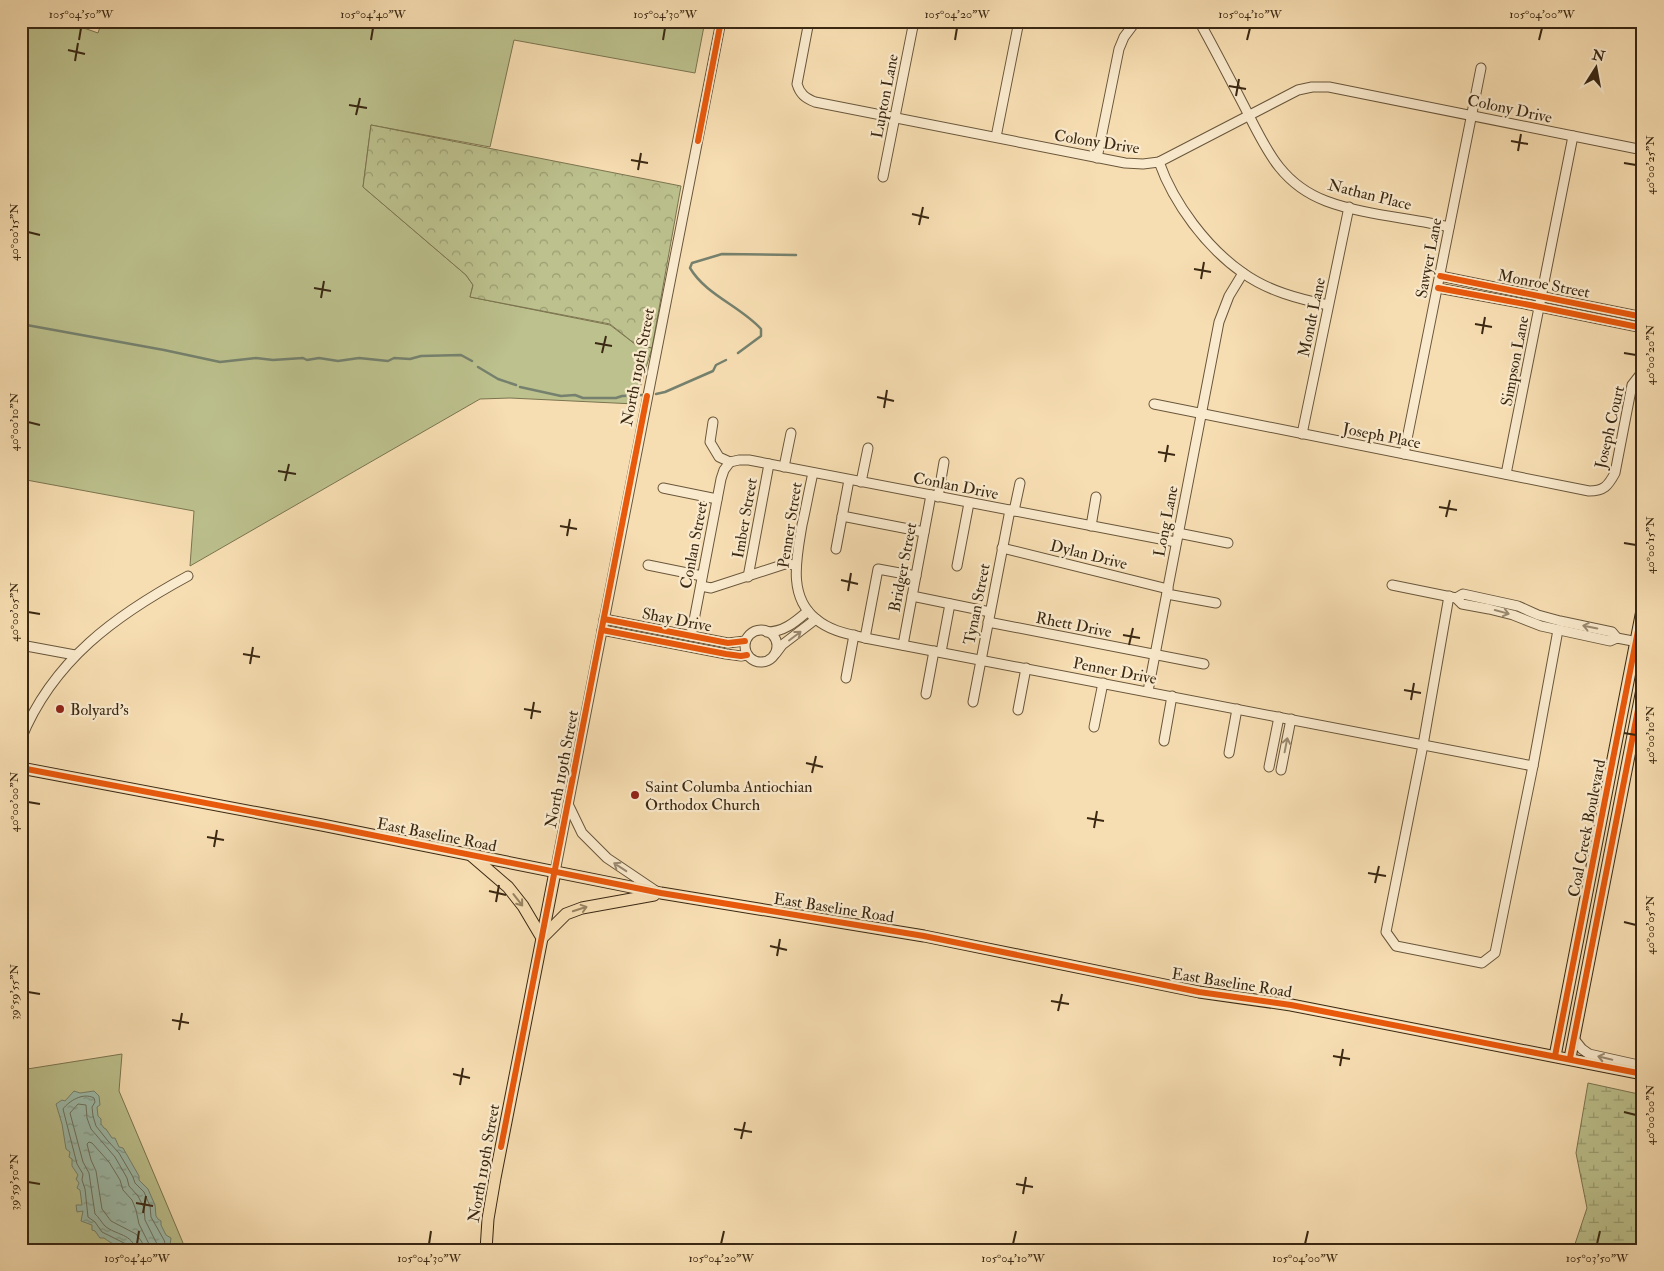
<svg xmlns="http://www.w3.org/2000/svg" width="1664" height="1271" font-family="'IM FELL Double Pica',serif">
	<defs>
		<pattern id="wetland-marsh" width="20" height="14" patternUnits="userSpaceOnUse" patternTransform="scale(1.25)"><rect width="20" height="14" fill="#bcc18d"/><path d="M1 5h8M5 5V1M11 12h8M15 12V8" fill="none" stroke="#9a9d72"/></pattern>
		<pattern id="park-crowns" width="20" height="18" patternUnits="userSpaceOnUse" patternTransform="scale(1.25)"><rect width="20" height="18" fill="#bcc18d"/><path d="M2 6a3 3 0 1 1 6 0M12 15a3 3 0 1 1 6 0" fill="none" stroke="#9a9d72"/></pattern>
		<pattern id="water-ripples" width="26" height="14" patternUnits="userSpaceOnUse" patternTransform="scale(1.25)"><rect width="26" height="14" fill="#9dbcab"/><path d="M2 4q2-2 4 0t4 0M15 11q2-2 4 0t4 0" fill="none" stroke="#81998a"/></pattern>
	</defs>
	<rect width="100%" height="100%" fill="#f7deb2"/>
	<filter id="stains"><feTurbulence type="fractalNoise" baseFrequency=".004" numOctaves="4"/><feColorMatrix values="0 0 0 0 .2 0 0 0 0 .09 0 0 0 0 .02 0 0 0 .5 -.17"/></filter>
	<radialGradient id="worn" r=".72"><stop offset=".6" stop-color="#630" stop-opacity="0"/><stop offset="1" stop-color="#630" stop-opacity=".3"/></radialGradient>
	<g fill="#bcc18d" stroke="#7b7450">
		<path d="M21,21H64L98,33L102,21H705L695,73L514,40L490,147L371,125L363,187L466,275L473,285L470,297L610,325L635,344L652,348L635,404L510,398L480,399L190,566L194,511L21,479Z"/>
		<path d="M122,1054L119,1091L186,1250H21V1070Z"/>
	</g>
	<path fill="url(#wetland-marsh)" stroke="#7b7450" d="M1588,1083L1643,1095V1250H1573L1587,1208L1576,1153Z"/>
	<path fill="url(#park-crowns)" stroke="#7b7450" d="M371,125L681,186L652,348L635,344L610,324L470,297L473,285L466,275L363,187Z"/>
	<path fill="url(#water-ripples)" stroke="#75816e" d="M74,1091L80,1093L94,1091L99,1096L100,1105L97,1107L98,1116L101,1119V1124L104,1128L106,1129L112,1138H115L119,1147L123,1148L139,1176V1180L148,1189L155,1205L156,1216L158,1219L161,1221V1225L166,1235L171,1238L170,1245L172,1246L171,1250C147,1250 123,1253 104,1238H100L95,1231L92,1230V1225L81,1221L83,1211L77,1212L76,1205H82L80,1190L77,1188L79,1183L76,1179L78,1175L72,1166V1159L69,1157L70,1152L66,1149L62,1124L56,1104L62,1100L65,1101Z"/>
	<g fill="none" stroke-linecap="round" stroke-linejoin="round">
		<g stroke="#6c725f" stroke-width="1">
			<path d="M129,1250L126,1244L102,1232L95,1222L88,1217L85,1189L82,1180L83,1174L77,1164L63,1109C69,1101 83,1092 94,1098L95,1102L92,1107L93,1116L96,1126L108,1141L119,1153L133,1177L135,1183L144,1192L150,1206L151,1217L164,1240L167,1250"/>
			<path d="M135,1250C134,1234 115,1235 105,1226C101,1222 99,1217 95,1214L89,1173L83,1162L70,1113L78,1104L86,1105L87,1118L91,1129L115,1157L127,1178L129,1186L138,1196L144,1208L145,1220L160,1250"/>
			<path d="M143,1250L142,1242L136,1234L111,1221L102,1209L96,1171L91,1160L87,1144L89,1142L92,1143L109,1162L120,1180L123,1190L132,1200L136,1210L139,1224L152,1250"/>
		</g>
		<g stroke="#75816e" stroke-width="2.5">
			<path d="M21,324L164,350L220,362L256,358L273,360L303,358L307,360L319,358L338,361L359,358L388,361L394,358L410,359L421,356L461,355L472,361"/>
			<path d="M738,353L761,336V329C740,306 706,295 690,268L692,263L722,254L796,255"/>
			<path d="M478,367L498,379L516,385"/>
			<path d="M520,387L561,396L575,395L583,398H616L622,396L642,395"/>
			<path d="M656,394L665,392L713,371L716,365L726,360"/>
		</g>
		<g stroke="#69563b" stroke-width="11">
			<g id="minor">
				<path d="M809,21L797,84C800,94 805,98 815,102L1125,163L1143,164L1159,162L1298,90L1312,87H1329L1643,150"/>
				<path d="M1199,21C1214,48 1228,75 1242,102C1264,144 1278,183 1326,201C1363,215 1411,218 1449,227"/>
				<path d="M996,137L1019,21"/>
				<path d="M1097,158L1119,49L1124,37L1136,21"/>
				<path d="M1159,162C1174,204 1207,248 1243,273C1268,291 1299,299 1328,305"/>
				<path d="M883,177L914,21"/>
				<path d="M1440,276L1643,317"/>
				<path d="M1438,288L1530,305L1643,328"/>
				<path d="M1154,404L1589,491C1604,491 1608,486 1615,473L1632,385L1643,371"/>
				<path d="M713,422L710,442L719,457L730,462"/>
				<path d="M1302,434L1349,207"/>
				<path d="M1404,454L1481,68"/>
				<path d="M730,462L739,460H749L1176,542"/>
				<path d="M784,467L791,433"/>
				<path d="M813,473C809,490 806,508 802,525C797,556 787,596 816,619C830,631 848,634 865,638L1533,766"/>
				<path d="M1506,474L1573,136"/>
				<path d="M861,482L868,448"/>
				<path d="M663,488L717,499"/>
				<path d="M938,497L944,462"/>
				<path d="M1014,511L1020,483"/>
				<path d="M842,516L924,532"/>
				<path d="M1091,526L1096,497"/>
				<path d="M1178,533L1228,543"/>
				<path d="M1002,548L1168,589"/>
				<path d="M836,549L849,480"/>
				<path d="M648,565L702,576"/>
				<path d="M957,566L969,503"/>
				<path d="M748,577L769,464"/>
				<path d="M1392,585L1456,598L1462,604L1489,609L1513,615L1541,626L1610,641L1617,638L1643,643"/>
				<path d="M701,586L711,588L785,564L796,565"/>
				<path d="M1167,594L1216,603"/>
				<path d="M912,596L990,612"/>
				<path d="M1449,596L1423,745L1386,932L1396,946L1482,963L1495,953L1533,766L1558,630"/>
				<path d="M1456,598L1463,594L1518,606L1538,615L1560,621L1612,632L1617,638"/>
				<path d="M604,619L728,643L745,641"/>
				<path d="M988,622L1204,664"/>
				<path d="M602,630L726,654L741,656L747,655"/>
				<circle cx="761" cy="646" r="16"/>
				<path d="M767,632C784,632 795,622 808,611"/>
				<path d="M691,636L721,479L724,470L730,462"/>
				<path d="M865,638L878,569L916,576"/>
				<path d="M21,645L75,655"/>
				<path d="M903,645L931,495"/>
				<path d="M941,652L950,604"/>
				<path d="M776,653L782,645L816,619"/>
				<path d="M846,678L854,635"/>
				<path d="M1148,691L1219,322L1229,296L1243,273"/>
				<path d="M926,694L934,651"/>
				<path d="M973,702L1010,510"/>
				<path d="M1018,710L1026,668"/>
				<path d="M1094,727L1103,683"/>
				<path d="M21,739C53,660 116,615 188,576"/>
				<path d="M1164,741L1172,696"/>
				<path d="M1229,753L1237,709"/>
				<path d="M1269,767L1279,717"/>
				<path d="M1281,770L1291,719"/>
				<path d="M568,804L582,833L607,858L656,891"/>
				<path d="M555,872L721,21"/>
				<path d="M1574,1039L1582,1049L1589,1054L1643,1066"/>
			</g>
		</g>
		<g stroke="#3a2813" stroke-width="13">
			<g id="major">
				<path d="M21,768L322,825L661,893L924,936L1199,992L1291,1005L1643,1074"/>
				<path d="M472,856L508,887L523,906L542,938L566,914L582,908L654,895"/>
				<path d="M1555,1056L1643,605"/>
				<path d="M1570,1058L1643,684"/>
				<path d="M486,1250L488,1219L495,1178L555,872"/>
			</g>
		</g>
		<use href="#minor" stroke="#faeacd" stroke-width="9"/>
		<use href="#major" stroke="#f7deb2" stroke-width="11"/>
		<g stroke="#faeacd" stroke-width="9">
			<g id="cycleway">
				<path d="M698,141L721,21"/>
				<path d="M1440,276L1643,317"/>
				<path d="M1438,288L1530,305L1643,328"/>
				<path d="M604,619L728,643L745,641"/>
				<path d="M602,630L726,654L741,656L747,655"/>
				<path d="M21,768L322,825L661,893L924,936L1199,992L1291,1005L1643,1074"/>
				<path d="M1555,1056L1643,605"/>
				<path d="M1570,1058L1643,684"/>
				<path d="M501,1147L647,396"/>
			</g>
		</g>
		<use href="#cycleway" stroke="#e8590c" stroke-width="6"/>
	</g>
	<defs><path id="oneway-shaft" d="M-6 0H5M1.5-3L5.5 0L1.5 3" fill="none" stroke-width="1.6" stroke-linecap="round" stroke-linejoin="round" transform="scale(1.25)"/></defs>
	<g stroke="#9a8970">
		<use href="#oneway-shaft" transform="translate(1502 612) rotate(15)"/>
		<use href="#oneway-shaft" transform="translate(1590 627) rotate(-169)"/>
		<use href="#oneway-shaft" transform="translate(795 636) rotate(-37)"/>
		<use href="#oneway-shaft" transform="translate(1286 745) rotate(-79)"/>
		<use href="#oneway-shaft" transform="translate(620 867) rotate(-147)"/>
		<use href="#oneway-shaft" transform="translate(1605 1058) rotate(-167)"/>
	</g>
	<g stroke="#988362">
		<use href="#oneway-shaft" transform="translate(518 900) rotate(52)"/>
		<use href="#oneway-shaft" transform="translate(580 909) rotate(-18)"/>
	</g>
	<path fill="none" stroke="#3a2813" stroke-width="2" d="M79,40L81,28M371,40L373,28M663,40L665,28M955,40L957,28M1247,40L1250,28M1539,40L1542,28M68,50L85,54M75,61L78,43M1229,86L1246,89M1236,96L1239,79M349,105L367,108M356,115L360,98M1511,141L1528,144M1518,151L1521,134M631,160L648,163M1624,163L1636,165M638,170L641,153M912,214L929,218M919,225L923,207M28,232L40,235M1194,269L1211,272M1201,279L1204,262M314,288L331,291M321,298L324,281M1475,324L1492,327M1482,334L1485,317M595,343L612,346M602,353L606,336M1624,353L1636,355M877,397L894,401M884,408L887,390M28,422L40,425M1158,452L1175,455M1165,462L1168,445M278,471L296,474M285,481L289,464M1439,507L1457,510M1446,517L1450,500M560,526L577,529M567,536L570,519M1624,543L1636,545M841,580L858,584M848,591L851,573M28,612L40,614M1123,635L1140,638M1129,645L1133,628M243,654L260,657M250,664L253,647M1404,690L1421,693M1411,700L1414,683M524,709L541,712M531,719L534,702M1624,733L1636,735M806,763L823,767M812,773L816,756M28,802L40,804M1087,818L1104,821M1094,828L1097,811M207,837L224,840M214,847L217,830M1368,873L1386,876M1375,883L1379,866M489,891L506,895M496,902L499,885M1624,922L1636,925M770,946L787,950M777,956L780,939M28,992L40,994M1051,1001L1069,1004M1058,1011L1062,994M172,1020L189,1023M179,1030L182,1013M1333,1056L1350,1059M1340,1066L1343,1049M453,1074L470,1078M460,1085L463,1068M1624,1112L1636,1115M734,1129L752,1132M741,1139L745,1122M28,1182L40,1184M1016,1184L1033,1187M1023,1194L1026,1177M136,1203L153,1206M143,1213L146,1196M137,1244L139,1231M429,1244L431,1231M721,1244L724,1231M1013,1244L1016,1231M1305,1244L1308,1231M1597,1244L1600,1231"/>
	<g fill="#8f2418" stroke="#faeacd" stroke-width="2">
		<circle cx="60" cy="709" r="5"/>
		<circle cx="635" cy="795" r="5"/>
	</g>
	<g text-anchor="middle" stroke-width="4.5" stroke-linejoin="round" paint-order="stroke">
		<g font-size="16" fill="#3a2813" stroke="#faeacd">
			<text transform="translate(884 96) rotate(-79)" y="6">Lupton Lane</text>
			<text transform="translate(1510 108) rotate(12)" y="6">Colony Drive</text>
			<text transform="translate(1097 141) rotate(9)" y="6">Colony Drive</text>
			<text transform="translate(1370 194) rotate(14)" y="6">Nathan Place</text>
			<text transform="translate(1428 258) rotate(-79)" y="6">Sawyer Lane</text>
			<text transform="translate(1544 283) rotate(11)" y="6">Monroe Street</text>
			<text transform="translate(1311 317) rotate(-78)" y="6">Mondt Lane</text>
			<text transform="translate(1514 361) rotate(-79)" y="6">Simpson Lane</text>
			<text transform="translate(637 367) rotate(-79)" y="6">North 119th Street</text>
			<text transform="translate(1609 427) rotate(-77)" y="6">Joseph Court</text>
			<text transform="translate(1382 435) rotate(11)" y="6">Joseph Place</text>
			<text transform="translate(956 485) rotate(11)" y="6">Conlan Drive</text>
			<text transform="translate(744 518) rotate(-80)" y="6">Imber Street</text>
			<text transform="translate(1165 521) rotate(-79)" y="6">Long Lane</text>
			<text transform="translate(789 525) rotate(-81)" y="6">Penner Street</text>
			<text transform="translate(693 545) rotate(-79)" y="6">Conlan Street</text>
			<text transform="translate(1089 554) rotate(14)" y="6">Dylan Drive</text>
			<text transform="translate(902 567) rotate(-79)" y="6">Bridger Street</text>
			<text transform="translate(976 604) rotate(-79)" y="6">Tynan Street</text>
			<text transform="translate(677 619) rotate(11)" y="6">Shay Drive</text>
			<text transform="translate(1074 624) rotate(11)" y="6">Rhett Drive</text>
			<text transform="translate(1115 670) rotate(11)" y="6">Penner Drive</text>
			<text transform="translate(561 769) rotate(-79)" y="6">North 119th Street</text>
			<text transform="translate(1586 828) rotate(-79)" y="6">Coal Creek Boulevard</text>
			<text transform="translate(437 834) rotate(11)" y="6">East Baseline Road</text>
			<text transform="translate(834 907) rotate(9)" y="6">East Baseline Road</text>
			<text transform="translate(1232 982) rotate(9)" y="6">East Baseline Road</text>
			<text transform="translate(483 1163) rotate(-80)" y="6">North 119th Street</text>
		</g>
		<g font-size="16" fill="#3a2813" stroke="#faeacd" text-anchor="start">
			<text x="70" y="715">Bolyard's</text>
			<text x="645" y="792">Saint Columba Antiochian<tspan x="645" dy="18">Orthodox Church</tspan></text>
		</g>
	</g>
	<rect width="1664" height="1271" fill="none" stroke="#f7deb2" stroke-width="55"/>
	<g transform="translate(1596 68) rotate(11)" stroke="#faeacd" stroke-width="4" paint-order="stroke">
	<path d="M0-4L9 19L0 12L-9 19Z" fill="#3a2813"/>
	<text y="-8" font-size="14" font-weight="bold" text-anchor="middle" fill="#3a2813">N</text>
	</g>
	<rect x="28" y="28" width="1608" height="1216" fill="none" stroke="#3a2813" stroke-width="2"/>
	<g font-size="12" text-anchor="middle" fill="#3a2813">
		<text x="81" y="18">105°04'50"W</text>
		<text x="373" y="18">105°04'40"W</text>
		<text x="665" y="18">105°04'30"W</text>
		<text x="957" y="18">105°04'20"W</text>
		<text x="1250" y="18">105°04'10"W</text>
		<text x="1542" y="18">105°04'00"W</text>
		<text transform="translate(1650 165) rotate(-90)" y="4">40°00'25"N</text>
		<text transform="translate(14 232) rotate(-90)" y="4">40°00'15"N</text>
		<text transform="translate(1650 355) rotate(-90)" y="4">40°00'20"N</text>
		<text transform="translate(14 422) rotate(-90)" y="4">40°00'10"N</text>
		<text transform="translate(1650 545) rotate(-90)" y="4">40°00'15"N</text>
		<text transform="translate(14 612) rotate(-90)" y="4">40°00'05"N</text>
		<text transform="translate(1650 735) rotate(-90)" y="4">40°00'10"N</text>
		<text transform="translate(14 802) rotate(-90)" y="4">40°00'00"N</text>
		<text transform="translate(1650 925) rotate(-90)" y="4">40°00'05"N</text>
		<text transform="translate(14 992) rotate(-90)" y="4">39°59'55"N</text>
		<text transform="translate(1650 1115) rotate(-90)" y="4">40°00'00"N</text>
		<text transform="translate(14 1182) rotate(-90)" y="4">39°59'50"N</text>
		<text x="137" y="1262">105°04'40"W</text>
		<text x="429" y="1262">105°04'30"W</text>
		<text x="721" y="1262">105°04'20"W</text>
		<text x="1013" y="1262">105°04'10"W</text>
		<text x="1305" y="1262">105°04'00"W</text>
		<text x="1597" y="1262">105°03'50"W</text>
	</g>
	<rect width="100%" height="100%" filter="url(#stains)"/>
	<rect width="100%" height="100%" fill="url(#worn)"/>
</svg>
